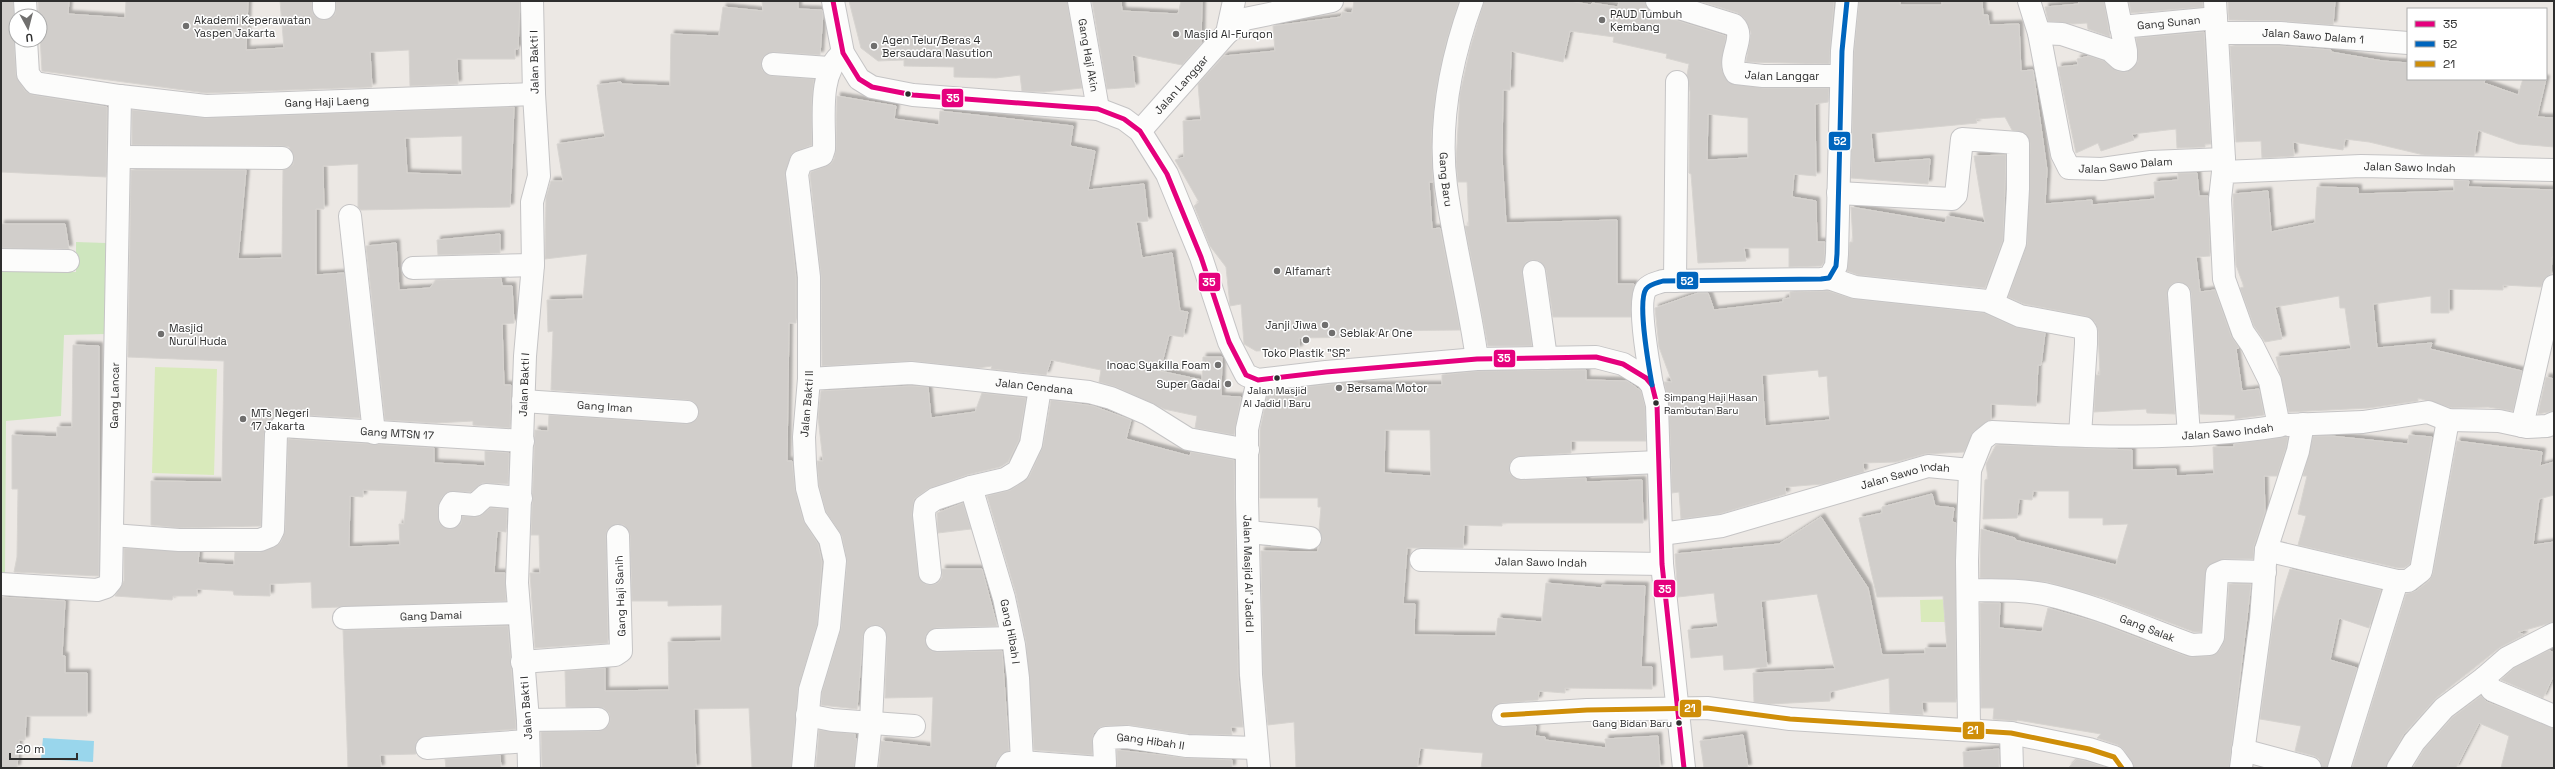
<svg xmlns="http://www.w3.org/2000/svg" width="2555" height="769" font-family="'Space Grotesk',sans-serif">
	<defs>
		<filter id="shadow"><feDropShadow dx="3.5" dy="-3.5" stdDeviation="1" flood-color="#0004"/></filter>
	</defs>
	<rect width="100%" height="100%" fill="#ece8e4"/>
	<path fill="#cee6be" d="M76,242L106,243V334L64,335L61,416L6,421L5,573L1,572V272H76Z"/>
	<g fill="#d9eabb">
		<path d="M155,367L217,369L214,475L152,473Z"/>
		<path d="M1957,599L1958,622H1921L1920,600Z"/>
	</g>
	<path fill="#99d6ec" d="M43,738L94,741L93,762L41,759Z"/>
	<g fill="#d1cecb" stroke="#d7d4d0" fill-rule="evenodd" filter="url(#shadow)">
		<path d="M1,1H13L16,23L14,41L16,75L25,91L33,95L107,107L106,177L1,172Z"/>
		<path d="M38,1H69L68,14L125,18L126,1H248L246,50L284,48L280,1H312L313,15L324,20L335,15L336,1H520L518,49H515V59H457L458,84L410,86L409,50L370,52L372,87L206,93L42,71Z"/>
		<path d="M762,1H798V9L822,10L823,13L820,55L774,52L763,57L761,64L762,70L772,76L814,79L812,97V145L792,153L785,175L796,278V323H789L787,461H792L795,489L803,520L818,544L822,562L817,625L798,689L791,768H752L749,708L694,709L696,768H542L541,732L599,731L609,725L610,719L609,713L604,708L566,707L565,671L605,668V691L669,690L668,642L721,641L722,605L668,606V601H632L630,535L624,525L617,524L607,530L606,536L608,643L535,648L530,573H540L539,535H531L535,430L548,431L549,415L686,424L697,419L699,412L694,402L688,400L551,390L553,331L548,332L547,300L583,299L587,254L545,259L546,197L551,181H563L557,144L605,137L597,85L621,82V84L670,86L671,34L719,36L723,7L763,11Z"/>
		<path d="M849,1H1067L1082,88L1044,92L1022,91L1020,75L996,78L954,77V67L904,66V60L878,61L861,48Z"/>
		<path d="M1092,1H1121L1122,11L1178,14L1181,1H1202L1201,44L1182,65L1132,55L1135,87L1107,89Z"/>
		<path d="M1354,1H1459L1446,42L1436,89L1431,139L1433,182H1429L1432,229L1440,228L1460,330L1373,331V337L1299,338V349L1256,351L1244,344L1241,304L1230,306L1226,267L1210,246L1194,206L1199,202L1175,160L1184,157L1183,121L1201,120L1198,84L1224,56L1275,51L1273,26L1341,17L1342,12L1352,13Z"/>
		<path d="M1484,1H1569L1591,5L1592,3L1618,7L1619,1H1645L1648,9L1653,13L1726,36L1721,68L1729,83L1763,88H1829L1828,102L1815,104L1816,176L1794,174L1792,197L1816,201L1817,242H1825L1824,262L1821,266L1789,267V248H1744L1746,261L1698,263L1691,174L1689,173L1690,92L1687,75L1689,64L1666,58L1667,54L1613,42L1614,37L1570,31L1563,62L1511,51L1510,90H1503L1502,156L1506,223L1617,220V284H1634L1631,317H1553L1546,270L1539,261L1532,260L1526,262L1522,273L1532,346H1488L1465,226H1469L1467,182H1458L1456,162L1460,94L1470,49ZM1708,114L1748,118V158L1707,160Z"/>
		<path d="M1699,1H1834L1829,64L1746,62L1751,33L1744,18L1738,13Z"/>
		<path d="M1859,1H1900V5H1942V1H1982L1983,15H1988L1989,25L2019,24L2021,71L2033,70L2047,170L2045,204L2092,200V205L2155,199L2154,182L2178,180V173H2197L2199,196H2208L2210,256L2196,257L2200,292L2215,290L2231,336L2239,348L2236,349L2242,391L2259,389L2264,415L2235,419V415L2200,414L2191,293L2189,287L2179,282L2172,284L2167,295L2175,414L2147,413L2146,409L2094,412L2096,375H2100L2098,331L2095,322L2086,316L2024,304L2008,297L2027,244L2030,143L2025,133L2012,130L2005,117L1976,119L1977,123L1871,133L1874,163L1930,159L1928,184L1851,178L1854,52Z"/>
		<path d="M2078,1H2104L2110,37L2088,29L2087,23L2073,24L2048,21L2045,7L2079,4Z"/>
		<path d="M2129,1H2203V7L2131,13Z"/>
		<path d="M2228,1H2335L2333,25L2281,21L2229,20Z"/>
		<path d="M2204,32L2211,144H2205V147L2177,148L2176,129L2132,134L2134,140L2101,151L2098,143L2076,153L2058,67L2078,65L2077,59L2089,56L2104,61L2117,71L2127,72L2138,62L2136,38Z"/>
		<path d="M2230,46H2280L2331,50V52L2383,61L2408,63V79H2485L2484,83L2518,95L2523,79H2546L2537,117L2554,118V147L2518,144L2478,130L2474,156L2424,155L2369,142L2345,139L2343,150L2293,142L2294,156L2262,158L2261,141L2236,142Z"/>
		<path d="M837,96L896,106L894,119L939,125L940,111L1073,126L1070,146L1095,151L1088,190L1144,184L1148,221L1136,222L1142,258L1172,253L1180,311L1188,312L1183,337L1169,335L1160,371L1202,380L1203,357H1222L1221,396L1241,397L1234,435L1195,428L1197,416L1164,409L1116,387L1099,382L1101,370L1051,360L1046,375L991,369L992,366L978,368L912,361L822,366L821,276L810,175L811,172L831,164L834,159L836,149Z"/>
		<path d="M514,107L510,207L361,210L358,207V164L323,166L324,209H316V275L344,273L360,418L283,414L272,418L264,434L261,526L179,528L151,525V481L222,482L224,361L128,357L131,170H246L238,259L282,258L283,170L293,165L294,158L289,147L282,146L132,145V110L206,118ZM462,136V175L407,173L405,138Z"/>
		<path d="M2006,155L2003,240L1985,288L1858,275L1847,271L1850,242H1853L1851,207L1945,223L1947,216L1985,223L1974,156Z"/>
		<path d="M2454,180L2469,181L2468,187L2554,190V257H2552L2551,274L2545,278L2541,287L2503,285V290L2449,289V313H2431V296L2373,304L2377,348L2432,343L2430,349L2522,371L2513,411L2488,407L2452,408L2418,398V401L2369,408L2289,412L2276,357L2351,349L2345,308H2340L2339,296L2275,307L2282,339L2265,342L2254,326L2240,288L2244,287L2236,265L2233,194L2268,191L2271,232L2315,223L2317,187L2358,188V194L2454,191Z"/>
		<path d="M1,224H65L69,249L1,248Z"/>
		<path d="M500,234V253L438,255L437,240Z"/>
		<path d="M396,243L399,290L430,288L436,280L501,278L502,286H512L514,323L502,324L504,385H511L510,428L473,425V421L436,423L385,420L366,246Z"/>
		<path d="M1828,291L1854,299L1984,313L2015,327L2045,333L2041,365H2038L2036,406L1991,404V420L1974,431L1964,452L1925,454L1896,462L1863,463L1864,472L1823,484L1785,487L1786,494L1719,514L1681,519L1679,492L1672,493L1669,404L1664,382H1672L1659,347L1655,308L1698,293H1708L1714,310L1783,302V299L1790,298V292ZM1818,370L1819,377L1827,376L1830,420L1765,426L1762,375Z"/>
		<path d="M73,345L99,346V576L14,572L17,557L18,489H12V435L57,437V427H72Z"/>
		<path d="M1586,370V380L1627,381L1641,391L1645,407L1646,441H1571V453L1515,457L1510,463V474L1522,480L1586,478V482L1642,480L1643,523H1502V526L1464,525L1463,548H1407L1403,604H1415L1414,635L1496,636L1498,618L1542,622L1546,583L1602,588V585L1645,586L1641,667H1652V689L1565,688V693L1539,691L1538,700L1502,703L1492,709L1491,716L1498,726H1536L1535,736L1545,737V740L1606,748L1605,739L1658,736L1660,768H1481L1483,753L1420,748L1417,768H1296L1294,722L1268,725L1263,674L1261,551L1317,552L1322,539L1319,530L1321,507H1318V498H1260V430L1268,391L1352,382L1365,385H1442V375L1478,371ZM1385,430H1430L1431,476L1384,473Z"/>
		<path d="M2546,377L2554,379V411L2538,414Z"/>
		<path d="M911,386L928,387L931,418L975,412L982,393L1026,398L1019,440L1008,462L1000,467L967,475L928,489L914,499L912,514L918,574L925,584L932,585L938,583L942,578V569H982L997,626L936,628L926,634L925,641L931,651L937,652L1002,651L1009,751L1000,756L995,768H879L881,741L931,747L933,697L885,698L887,638L881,626H870L863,636L857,709L821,705L822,692L841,628L847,562L842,536L826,512L819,486L817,461H823L818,417L821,391Z"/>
		<path d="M1051,400L1093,406L1131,420L1126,439L1190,456L1191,452L1234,460L1238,675L1243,727H1231L1232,735L1188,734L1129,725L1105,726L1100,727L1093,734L1092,755L1034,750L1026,642L1016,594L987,496L1011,490L1029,477L1043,446Z"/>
		<path d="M2409,435L2432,437L2410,564L2404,568H2398L2298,545L2306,516L2298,514L2307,476H2303L2313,436H2331L2408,444Z"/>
		<path d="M2285,437H2288L2286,448L2277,476H2264L2265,512L2254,546L2253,559H2224L2207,567L2201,632H2194L2104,598L2047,582L1980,578L1981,529L2015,538V540L2116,565L2128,524L2103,525V518H2069V491H2033L2032,500L2019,499L2017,518L1983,519L1985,480L1988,479L1986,464L1996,445L2132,450V470L2176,469V476L2214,474L2213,447H2234V444Z"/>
		<path d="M288,439L434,448V463L454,464L485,466V451L509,453L508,484L482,483L471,492H448L442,497L438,508L439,523L450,529L461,524L462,516L479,517L490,508L507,509L506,532L497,531L494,573H505L506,601L312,608L311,582L270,584V596L234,595L233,591L197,589V596H173L172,600L115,596L124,581V548L199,552L198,563L234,565L235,552H260L275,547L281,542L285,530ZM363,490L407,491L404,524H399L400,545L349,547L350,496L363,497Z"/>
		<path d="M2457,441L2542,452L2540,466L2554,462V495L2539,499L2533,545L2554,542V622L2518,632L2524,635L2499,648L2436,698L2403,735L2386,768H2352L2406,594L2416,591L2429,581L2433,573Z"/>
		<path d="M1932,494L1935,506L1954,508L1952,522L1956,523V702H1922L1923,715L1890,713L1889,678L1830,692V701L1770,704L1754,702L1753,673L1835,669L1817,594L1761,601L1767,667L1724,670L1723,655L1691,658L1688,630L1718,627L1714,593L1678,597L1675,554L1779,544L1821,517L1868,588L1882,655L1925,654V648H1947L1943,596L1877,597L1859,518L1882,513V507Z"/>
		<path d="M963,503L971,529L938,533L937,513Z"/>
		<path d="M2290,569L2381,590L2369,628L2339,618L2330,660L2357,668L2327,768H2322L2319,759L2314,756L2295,751L2301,726L2260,719L2273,622Z"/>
		<path d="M2229,584H2251L2229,768H2134L2124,750L2118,745L2097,738L2101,734L2017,720V721L1993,719L1994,708H1981L1980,603H2000L1999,628L2042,632L2048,608L2096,622L2188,657L2210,656L2220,650L2225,638Z"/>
		<path d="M1,597L65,601L62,656H65V673H87V716H26L25,740H19L17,768H1Z"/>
		<path d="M508,626L516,729L426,736L416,742V754L380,755L381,768H348L343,630Z"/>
		<path d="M2549,650L2554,653V675L2543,698L2501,680L2514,668Z"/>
		<path d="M2481,696L2487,702L2554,728V768H2501L2509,736L2479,723L2456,768H2413L2424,749L2453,717Z"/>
		<path d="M819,730L855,734V739H857L854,768H816Z"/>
		<path d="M1743,735L1748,768H1704L1700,741Z"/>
		<path d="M1999,749V768H1964L1963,752Z"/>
		<path d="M1117,750L1187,758L1232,760V768H1117Z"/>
		<path d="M500,755L501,768H446L445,759Z"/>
		<path d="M2077,759L2086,761L2107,768H2068Z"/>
	</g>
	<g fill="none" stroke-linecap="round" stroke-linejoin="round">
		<g stroke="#c5c4c5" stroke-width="24">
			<g id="minor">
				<path d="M25,1L26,16"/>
				<path d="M324,1V8"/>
				<path d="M833,1L843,53L859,79L872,87L913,95L1098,109L1124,119L1140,131L1167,174L1201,257L1229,342L1246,375L1258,380L1326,372L1477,359L1596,357L1623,364L1646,378L1652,385L1657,405L1662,564L1684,768"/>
				<path id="s1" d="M1079,1L1098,109"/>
				<path id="s2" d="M1472,1C1451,59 1438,123 1446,186C1454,244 1469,301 1477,359"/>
				<path id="s3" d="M1657,1L1734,25C1747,37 1726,58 1736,73L1763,76H1841"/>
				<path id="s4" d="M2029,1L2039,33L2062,154L2069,168L2102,169L2151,162L2224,159"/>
				<path d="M2215,1L2224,159L2223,172"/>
				<path id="s5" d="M2121,27L2216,18"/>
				<path d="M1227,33L1234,1"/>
				<path d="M2039,33L2062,34L2110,50L2120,59L2124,60L2126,58V51L2116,1"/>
				<path id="s6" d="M2217,33H2280L2408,43"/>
				<path id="s7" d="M26,40L28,74L35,83L120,96L206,106L534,94"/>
				<path d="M773,64L829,68"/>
				<path id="s8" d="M1140,131L1227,33L1245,19L1332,1"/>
				<path d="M119,157L282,158"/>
				<path d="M1838,193L1952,199L1956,195L1962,139L2018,143V189L2015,243L1993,303"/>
				<path d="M350,216L374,433"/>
				<path d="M1,260L68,261"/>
				<path d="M413,268L533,265"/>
				<path d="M1534,272L1546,358"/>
				<path d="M1829,278L1855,287L1987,301L2020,316L2084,328L2086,331V344L2080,435"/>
				<path d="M1675,281L1677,82"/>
				<path d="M2179,294L2189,435"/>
				<path id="s9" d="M809,379L911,373L1089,392L1111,398L1148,414L1188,439L1248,450"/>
				<path id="s10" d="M1258,380L1247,429V498L1251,675L1259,768"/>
				<path d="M1652,385C1649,367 1637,302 1646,289C1650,284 1657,283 1663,281L1821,279L1829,278L1836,266L1837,254L1842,51L1847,1"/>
				<path id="s11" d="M523,401L687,412"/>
				<path d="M2288,425L2363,422L2428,412L2448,420L2499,421L2527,427L2547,426L2554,423"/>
				<path d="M2522,426L2554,286"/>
				<path d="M1521,468L1659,462"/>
				<path id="s12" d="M971,487L1004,598L1014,645L1018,678L1022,762"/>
				<path d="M450,517V508L453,503L475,505L486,495L521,498"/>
				<path d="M1248,532L1310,538"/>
				<path id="s13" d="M1661,534L1722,526L1928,466L1970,470"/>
				<path id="s14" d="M112,535L179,540H260L270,536L273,530L276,434L282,426L523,441"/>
				<path d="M2266,550L2397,581L2339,768"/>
				<path id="s15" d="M1421,560L1662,564"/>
				<path d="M930,573L924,515L925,506L935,499L971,487L1005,479L1018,471L1031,444L1040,388"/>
				<path d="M2397,581H2408L2421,571L2448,420"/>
				<path id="s16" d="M1,584L97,590L106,587L111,581L120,96"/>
				<path id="s17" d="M1968,590C1993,591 2019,589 2044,594C2094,605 2143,627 2192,645L2209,644L2213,637L2217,574L2224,571L2265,572"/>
				<path id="s18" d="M344,618L518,613"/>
				<path d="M2554,634L2507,658L2484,678L2492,690L2554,716"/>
				<path d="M937,640L1012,638"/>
				<path d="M522,662L615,655L621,651L618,536"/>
				<path d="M807,715L832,720L914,726"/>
				<path d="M1503,715L1587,710L1707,708L1790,719L2011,733L2089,749L2114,757L2122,768"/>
				<path d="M528,720L598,719"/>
				<path id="s19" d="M1969,729L1967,561L1970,470L1982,440L1992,432C2088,437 2184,441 2279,426L2270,381L2252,345L2243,332L2224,279L2220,199L2223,172L2361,166L2554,170"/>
				<path d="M2011,733L2012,768"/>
				<path d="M427,748L528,741"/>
				<path d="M2243,750L2310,768"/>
				<path id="s20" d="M529,768L528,720L517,583L525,356L533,265L532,202L539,176L534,94L532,1"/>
				<path id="s21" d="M803,768L810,690L829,627L835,561L830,539L815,517L807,488L805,464L804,437L809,379V277L797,174L801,162L822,155L824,149C825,119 817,73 843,53"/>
				<path d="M866,768L871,722L875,637"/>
				<path id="s22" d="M1007,768L1010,763L1022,762L1100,768L1105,764L1104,741L1106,738L1127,737L1187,746L1257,748"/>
				<path d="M2241,768L2261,619L2266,550L2298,451L2303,424"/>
				<path d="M2398,768L2414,742L2444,708L2484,678"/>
			</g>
		</g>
		<use href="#minor" stroke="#fcfcfb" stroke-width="22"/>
		<g stroke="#fff" stroke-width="8">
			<path id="bus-1" d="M833,1L843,53L859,79L872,87L913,95L1098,109L1124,119L1140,131L1167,174L1201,257L1229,342L1246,375L1258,380L1326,372L1477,359L1596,357L1623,364L1646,378L1652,385L1657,405L1662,564L1684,768"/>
		</g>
		<g stroke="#fff" stroke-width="8">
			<path id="bus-2" d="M1652,385C1649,367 1637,302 1646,289C1650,284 1657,283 1663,281L1821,279L1829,278L1836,266L1837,254L1842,51L1847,1"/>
		</g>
		<g stroke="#fff" stroke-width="8">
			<path id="bus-3" d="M1503,715L1587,710L1707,708L1790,719L2011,733L2089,749L2114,757L2122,768"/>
		</g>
		<use href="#bus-1" stroke="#e5007d" stroke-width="5"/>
		<use href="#bus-2" stroke="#0065bd" stroke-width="5"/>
		<use href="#bus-3" stroke="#cf8e09" stroke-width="5"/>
	</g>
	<g fill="#706f6e" stroke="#fff" stroke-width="1.5">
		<circle cx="1602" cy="20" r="4"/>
		<circle cx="186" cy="26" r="4"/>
		<circle cx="1176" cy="34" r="4"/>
		<circle cx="874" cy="46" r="4"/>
		<circle cx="1277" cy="271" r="4"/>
		<circle cx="1325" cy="325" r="4"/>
		<circle cx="1332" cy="333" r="4"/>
		<circle cx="161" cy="334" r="4"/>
		<circle cx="1306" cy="340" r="4"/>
		<circle cx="1218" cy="365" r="4"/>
		<circle cx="1228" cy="384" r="4"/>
		<circle cx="1339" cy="388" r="4"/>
		<circle cx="243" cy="419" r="4"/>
	</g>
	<g fill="#2e2e2e" stroke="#fff" stroke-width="1.5">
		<circle cx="908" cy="94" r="3.5"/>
		<circle cx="1277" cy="378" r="3.5"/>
		<circle cx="1656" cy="403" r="3.5"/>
		<circle cx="1679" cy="723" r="3.5"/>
	</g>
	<g text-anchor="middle" stroke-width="3" stroke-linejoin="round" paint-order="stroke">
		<g font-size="10" fill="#2e2e2e" stroke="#fff">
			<text x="1277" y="394">Jalan Masjid<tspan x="1277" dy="13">Al Jadid I Baru</tspan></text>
			<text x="1664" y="401" text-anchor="start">Simpang Haji Hasan<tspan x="1664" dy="13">Rambutan Baru</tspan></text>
			<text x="1672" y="727" text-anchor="end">Gang Bidan Baru</text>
		</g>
		<g font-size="11" fill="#2e2e2e" stroke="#fff" text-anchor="start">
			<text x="1610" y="18">PAUD Tumbuh<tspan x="1610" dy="13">Kembang</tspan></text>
			<text x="194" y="24">Akademi Keperawatan<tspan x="194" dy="13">Yaspen Jakarta</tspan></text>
			<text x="1184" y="38">Masjid Al-Furqon</text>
			<text x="882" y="44">Agen Telur/Beras 4<tspan x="882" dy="13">Bersaudara Nasution</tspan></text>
			<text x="1285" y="275">Alfamart</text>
			<text x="1317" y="329" text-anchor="end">Janji Jiwa</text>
			<text x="169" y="332">Masjid<tspan x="169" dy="13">Nurul Huda</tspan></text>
			<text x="1340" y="337">Seblak Ar One</text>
			<text x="1306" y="357" text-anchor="middle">Toko Plastik "SR"</text>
			<text x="1210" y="369" text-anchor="end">Inoac Syakilla Foam</text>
			<text x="1220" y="388" text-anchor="end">Super Gadai</text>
			<text x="1347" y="392">Bersama Motor</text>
			<text x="251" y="417">MTs Negeri<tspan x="251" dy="13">17 Jakarta</tspan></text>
		</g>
		<g font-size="11" fill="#2e2e2e" stroke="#fff">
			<text dy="4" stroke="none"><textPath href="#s5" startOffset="48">Gang Sunan</textPath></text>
			<text dy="4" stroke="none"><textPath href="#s6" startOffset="96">Jalan Sawo Dalam 1</textPath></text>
			<text dy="4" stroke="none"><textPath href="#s1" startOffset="55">Gang Haji Akin</textPath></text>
			<text transform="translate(534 62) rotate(-91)" y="4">Jalan Bakti I</text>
			<text dy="4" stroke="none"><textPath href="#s3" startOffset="177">Jalan Langgar</textPath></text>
			<text dy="4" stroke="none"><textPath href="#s8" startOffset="62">Jalan Langgar</textPath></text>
			<text dy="4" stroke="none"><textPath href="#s7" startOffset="339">Gang Haji Laeng</textPath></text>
			<text dy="4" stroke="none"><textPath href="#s4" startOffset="229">Jalan Sawo Dalam</textPath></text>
			<text dy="4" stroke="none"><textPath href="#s19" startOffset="1044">Jalan Sawo Indah</textPath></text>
			<text dy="4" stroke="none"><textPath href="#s2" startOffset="182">Gang Baru</textPath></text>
			<text dy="4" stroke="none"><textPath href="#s20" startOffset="384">Jalan Bakti I</textPath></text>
			<text dy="4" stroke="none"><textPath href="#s9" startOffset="226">Jalan Cendana</textPath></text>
			<text dy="4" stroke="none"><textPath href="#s16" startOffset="299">Gang Lancar</textPath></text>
			<text dy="4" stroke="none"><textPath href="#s21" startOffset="374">Jalan Bakti II</textPath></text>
			<text dy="4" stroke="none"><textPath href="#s11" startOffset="82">Gang Iman</textPath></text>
			<text dy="4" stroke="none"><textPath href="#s19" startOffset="540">Jalan Sawo Indah</textPath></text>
			<text dy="4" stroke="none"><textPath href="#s14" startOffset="387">Gang MTSN 17</textPath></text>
			<text dy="4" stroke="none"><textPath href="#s13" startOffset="252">Jalan Sawo Indah</textPath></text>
			<text dy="4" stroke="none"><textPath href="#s15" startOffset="120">Jalan Sawo Indah</textPath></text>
			<text dy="4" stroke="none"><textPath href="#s10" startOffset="195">Jalan Masjid Al' Jadid I</textPath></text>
			<text transform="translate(620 596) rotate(-92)" y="4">Gang Haji Sanih</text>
			<text dy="4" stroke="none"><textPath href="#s18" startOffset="87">Gang Damai</textPath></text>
			<text dy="4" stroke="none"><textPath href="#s17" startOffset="185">Gang Salak</textPath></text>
			<text dy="4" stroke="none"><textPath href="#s12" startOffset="150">Gang Hibah I</textPath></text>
			<text transform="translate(526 708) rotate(-94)" y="4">Jalan Bakti I</text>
			<text dy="4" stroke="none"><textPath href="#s22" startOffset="174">Gang Hibah II</textPath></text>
		</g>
	</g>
	<g stroke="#fff" stroke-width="1.5">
		<rect x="941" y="88" width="23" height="20" rx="4" fill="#e5007d"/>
		<rect x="1828" y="131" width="23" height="20" rx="4" fill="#0065bd"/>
		<rect x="1676" y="271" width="23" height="19" rx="4" fill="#0065bd"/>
		<rect x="1198" y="272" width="23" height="20" rx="4" fill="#e5007d"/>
		<rect x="1493" y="349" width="23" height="19" rx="4" fill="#e5007d"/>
		<rect x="1653" y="579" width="23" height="19" rx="4" fill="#e5007d"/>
		<rect x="1679" y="699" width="23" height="19" rx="4" fill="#cf8e09"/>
		<rect x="1962" y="721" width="23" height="19" rx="4" fill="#cf8e09"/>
	</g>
	<g font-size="11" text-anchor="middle" font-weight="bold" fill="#fff">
		<text x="953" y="102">35</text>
		<text x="1840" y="145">52</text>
		<text x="1687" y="285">52</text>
		<text x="1209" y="286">35</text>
		<text x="1504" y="362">35</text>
		<text x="1665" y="593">35</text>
		<text x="1690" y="712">21</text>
		<text x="1973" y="734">21</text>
	</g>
	<rect width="2555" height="769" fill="none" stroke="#2e2e2e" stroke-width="4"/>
	<rect x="2407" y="8" width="140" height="72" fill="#ffffff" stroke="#ababab"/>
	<rect x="2415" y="21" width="20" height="6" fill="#e5007d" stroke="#ababab"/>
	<text x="2443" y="28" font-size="12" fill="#2e2e2e">35</text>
	<rect x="2415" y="41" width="20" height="6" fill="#0065bd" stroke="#ababab"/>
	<text x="2443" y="48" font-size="12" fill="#2e2e2e">52</text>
	<rect x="2415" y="61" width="20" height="6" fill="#cf8e09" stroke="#ababab"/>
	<text x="2443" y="68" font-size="12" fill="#2e2e2e">21</text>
	<g transform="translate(28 28) rotate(173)"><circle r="19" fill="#ffffff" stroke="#ababab"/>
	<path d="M0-3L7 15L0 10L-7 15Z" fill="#706f6e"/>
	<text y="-6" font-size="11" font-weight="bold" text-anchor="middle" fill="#2e2e2e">U</text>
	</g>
	<path d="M10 753v6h67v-6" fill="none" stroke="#2e2e2e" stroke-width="2"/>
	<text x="16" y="753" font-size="12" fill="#2e2e2e" stroke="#ffffff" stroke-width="3" paint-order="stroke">20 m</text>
</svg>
